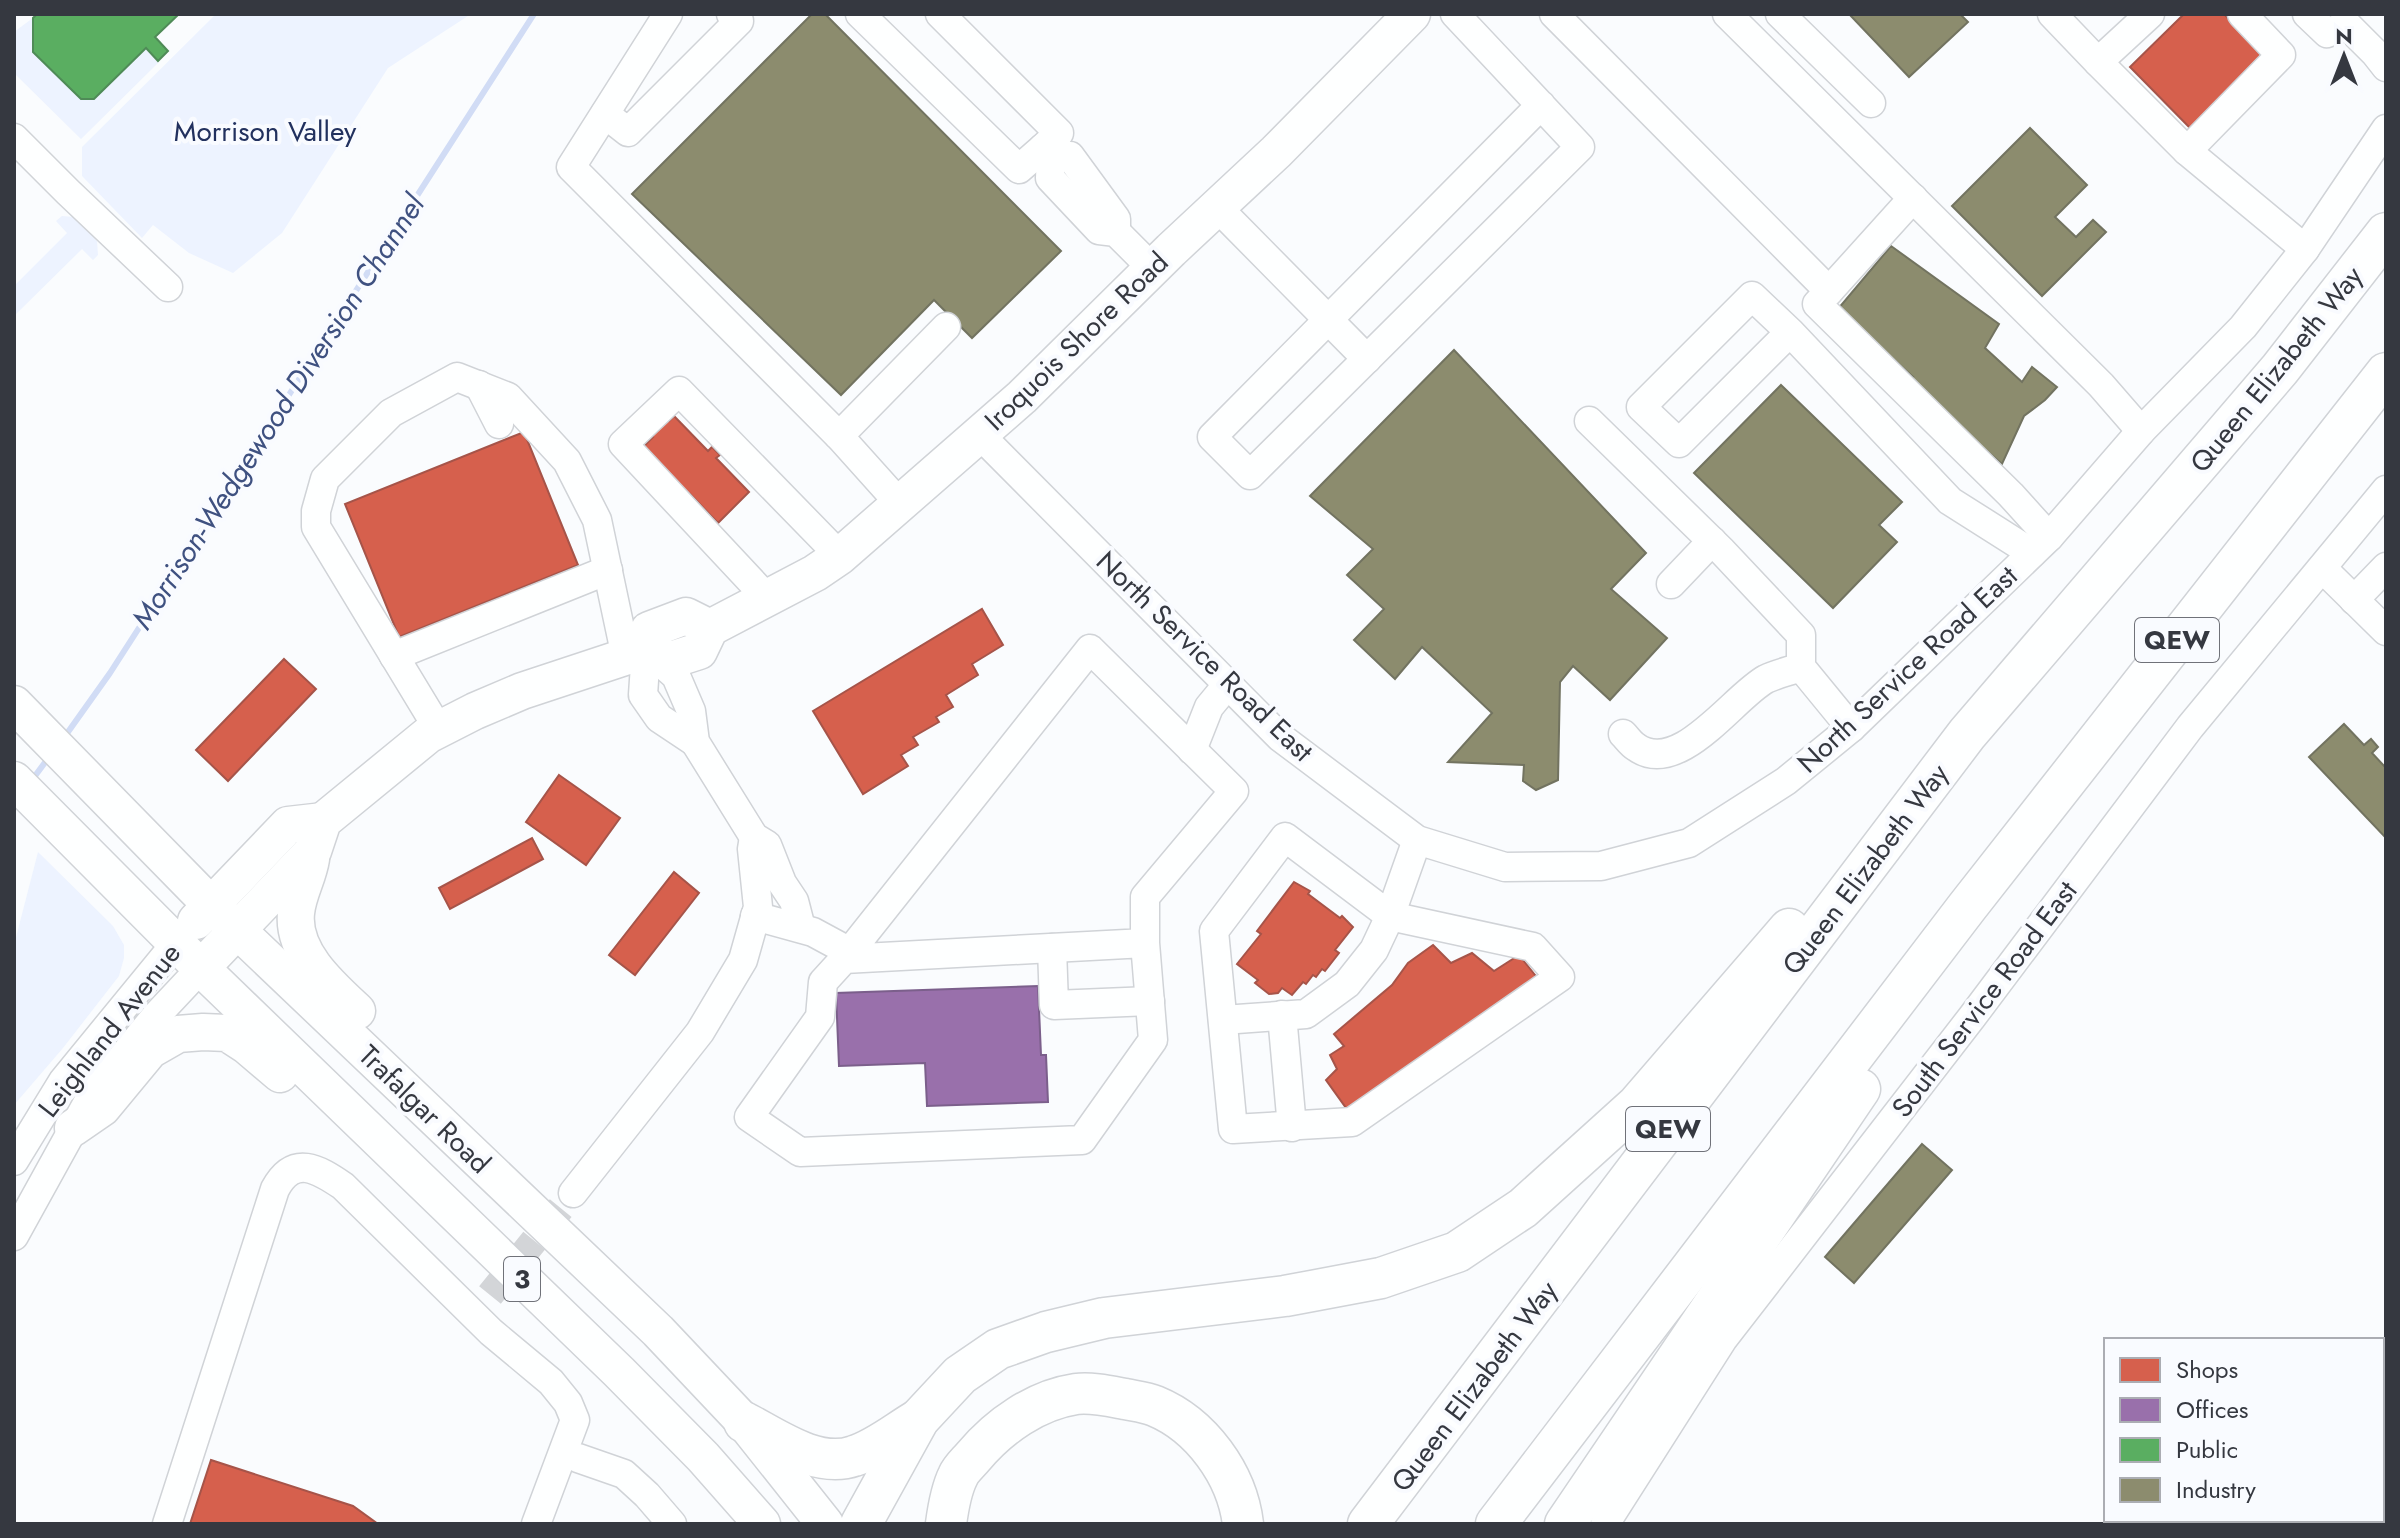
<svg xmlns="http://www.w3.org/2000/svg" width="2400" height="1538" font-family="Jost,sans-serif">
	<rect width="100%" height="100%" fill="#fafcfe"/>
	<g fill="#edf3ff">
		<path d="M216,14H471L388,68L282,233L233,273L189,253L153,225L142,238L82,176V147Z"/>
		<path d="M33,18V52L81,99H94L146,48L158,61V63L81,139L14,73V32Z"/>
		<path d="M62,216L74,217L97,241L98,255L93,260L82,249L14,316V286L67,233L56,221Z"/>
		<path d="M38,852L113,926L124,945V958L119,976L63,1048L14,1105V945Z"/>
	</g>
	<g fill="#d6604d" stroke="#a65449" stroke-width="2">
		<path d="M2184,14H2224L2268,60L2194,132L2130,67Z"/>
		<path d="M664,416L669,421L674,416L708,451L712,447L720,455L716,458L749,492L718,523L690,494L686,498L644,446L653,437L647,432Z"/>
		<path d="M524,432L578,565L399,637L345,504Z"/>
		<path d="M982,609L1003,645L972,664L978,675L946,695L953,707L936,717L939,722L913,737L918,745L901,755L908,766L863,794L813,711Z"/>
		<path d="M284,659L316,689L228,781L196,750Z"/>
		<path d="M559,775L620,818L586,865L526,822Z"/>
		<path d="M532,838L543,859L450,909L439,888Z"/>
		<path d="M674,872L699,893L635,975L609,955Z"/>
		<path d="M1294,882L1310,891L1308,894L1340,918L1342,916L1353,927L1335,950L1339,953L1325,971L1322,969L1316,977L1313,975L1306,984L1303,982L1292,995L1282,988L1278,993L1269,994L1255,983L1258,980L1237,964L1261,934L1257,931Z"/>
		<path d="M1433,945L1451,963L1472,953L1494,971L1519,955L1539,980L1349,1112L1326,1080L1337,1069L1330,1055L1344,1046L1334,1034L1392,985L1408,963Z"/>
		<path d="M211,1460L353,1506L378,1524H190Z"/>
	</g>
	<path fill="#9970ab" stroke="#7b5f8b" stroke-width="2" d="M1038,986L1041,1055H1046L1048,1102L927,1106L925,1063L839,1066L836,993Z"/>
	<path fill="#5aae61" stroke="#4f8b57" stroke-width="2" d="M37,14H179L155,37L168,51L158,61L146,48L94,99H81L33,52V18Z"/>
	<g fill="#8c8c6e" stroke="#727360" stroke-width="2">
		<path d="M812,14H825L1061,251L972,338L934,300L841,395L632,194Z"/>
		<path d="M1849,14H1960L1968,22L1909,77Z"/>
		<path d="M2030,128L2087,185L2055,217L2076,237L2093,220L2106,232L2042,296L1952,206Z"/>
		<path d="M1891,246L1999,324L1985,348L2022,382L2032,367L2057,387L2045,400L2024,416L2002,464L1906,382L1913,377L1838,309Z"/>
		<path d="M1454,350L1646,553L1611,589L1667,638L1610,700L1573,666L1560,682L1558,780L1536,790L1523,781L1524,765L1448,762L1492,713L1422,647L1395,679L1354,640L1384,609L1347,575L1373,549L1310,496Z"/>
		<path d="M1781,385L1902,502L1879,525L1897,542L1833,608L1694,473Z"/>
		<path d="M2344,724L2364,745L2371,739L2378,747L2372,753L2386,768V838L2309,757Z"/>
		<path d="M1922,1144L1952,1170L1854,1283L1825,1257Z"/>
	</g>
	<g fill="none" stroke-linecap="round" stroke-linejoin="round">
		<g stroke="#d1dcf5" stroke-width="6">
			<path d="M63,739L110,673L534,14"/>
			<path d="M32,780L49,757"/>
		</g>
		<path stroke="#d3d5d8" stroke-width="28" stroke-dasharray="28 14" stroke-linecap="butt" d="M490,1295L573,1193"/>
		<g stroke="#d0d3d7" stroke-width="31">
			<g id="minor">
				<path d="M668,14L571,167L839,436L901,505"/>
				<path d="M860,14L1019,169L1043,148"/>
				<path d="M940,14L1059,133L1043,148L1051,157L1050,178L1099,230L1116,232L1152,268"/>
				<path d="M1455,14L1580,147L1250,475L1212,437L1541,105"/>
				<path d="M1554,14L1829,291L1817,304L2011,495L2049,537"/>
				<path d="M1727,14L2101,385L2141,431"/>
				<path d="M1780,14L1871,103"/>
				<path d="M2052,14L2098,62"/>
				<path d="M2150,14L2098,62L2187,151L2305,249"/>
				<path d="M2307,14L2327,33L2347,25L2375,53L2386,67"/>
				<path d="M605,114L628,132L739,21L731,14"/>
				<path d="M14,138L68,192L168,287"/>
				<path d="M2187,151L2281,55L2242,14"/>
				<path d="M1051,157L1070,156L1116,219V232"/>
				<path d="M1217,207L1367,359"/>
				<path d="M1829,291L1913,198"/>
				<path d="M1790,332L1679,443L1641,407L1752,296L1790,332L1950,501L2032,553"/>
				<path d="M479,385L499,424"/>
				<path d="M1589,421L1722,551L1801,635V667L1851,728"/>
				<path d="M979,434L1280,737L1417,840L1505,867L1601,866L1689,843L1786,781L1851,728L2049,537L2141,431L2243,327L2305,249L2386,129"/>
				<path d="M839,436L946,327"/>
				<path d="M2322,568L2386,631"/>
				<path d="M1671,584L1712,541"/>
				<path d="M767,598L623,444L679,391L840,556"/>
				<path d="M2354,600L2386,567"/>
				<path d="M646,650L643,695L659,718L695,742"/>
				<path d="M650,653L676,676L691,711L695,742L754,837L767,845L782,883L794,901L801,928"/>
				<path d="M394,656L608,570"/>
				<path d="M439,730L316,527V511L325,479L391,413L457,377L508,397L567,461L597,520L626,657"/>
				<path d="M1623,734C1627,738 1631,744 1636,747C1679,778 1734,696 1766,679C1776,674 1790,671 1801,667"/>
				<path d="M1192,750L1209,707L1228,684"/>
				<path d="M1285,837L1390,916L1533,947L1560,977L1352,1122L1233,1129L1214,931Z"/>
				<path d="M755,916L813,932L850,952"/>
				<path d="M1052,948L1054,1005L1150,1001"/>
				<path d="M844,959L1090,649L1234,791L1145,897V943L1153,1040L1082,1140L800,1152L749,1117L820,1017L823,982L844,959L1145,943"/>
				<path d="M1282,1015L1292,1127"/>
				<path d="M1223,1020L1306,1014L1347,984L1374,950L1390,916L1417,840"/>
				<path d="M14,1161L63,1081L176,943"/>
				<path d="M573,1193L700,1032L743,960L758,907L752,849L754,837"/>
				<path d="M14,1236L93,1093L155,1017L201,968"/>
				<path d="M578,1458L624,1474L647,1495L672,1524"/>
				<path d="M167,1524L275,1189C294,1154 318,1169 343,1186L491,1332L551,1382L568,1403L575,1420L536,1524"/>
				<path d="M1605,1524L1723,1339L1972,1017L2190,727L2386,490"/>
			</g>
		</g>
		<g stroke="#d0d3d7" stroke-width="39">
			<g id="major">
				<path d="M646,650L649,630L686,616L710,628"/>
				<path d="M14,704L210,904L658,1331L744,1422L825,1524"/>
				<path d="M14,780L201,968L619,1372L703,1457L762,1524"/>
				<path d="M311,859C308,878 298,893 296,913C292,953 330,986 357,1011"/>
				<path d="M196,921L288,825L323,821"/>
				<path d="M201,968L313,851L323,821L428,735L475,711L522,691L646,650L671,660L699,651L710,628L815,573L840,556L1022,397L1171,250L1276,152L1412,14"/>
				<path d="M73,1128L102,1108L150,1050L178,1034L203,1032L227,1033L247,1046L280,1074"/>
			</g>
		</g>
		<g stroke="#d0d3d7" stroke-width="43">
			<g id="highway">
				<path d="M744,1422C775,1438 817,1469 854,1456C877,1449 898,1431 919,1419"/>
				<path d="M861,1524L919,1419L960,1375L998,1349L1046,1332L1104,1318L1285,1296L1381,1278L1457,1252L1523,1208L1637,1105L1789,929"/>
				<path d="M946,1524C948,1509 951,1490 958,1476C961,1469 968,1463 973,1457C999,1426 1036,1400 1076,1394C1091,1392 1109,1396 1125,1399C1134,1401 1145,1402 1155,1406C1201,1425 1237,1474 1243,1524"/>
				<path d="M1368,1524L1967,734L2280,369L2386,233"/>
				<path d="M1496,1524L1967,907L2386,373"/>
				<path d="M1565,1524L1860,1089"/>
			</g>
		</g>
		<use href="#minor" stroke="#feffff" stroke-width="28"/>
		<use href="#major" stroke="#feffff" stroke-width="36"/>
		<use href="#highway" stroke="#feffff" stroke-width="40"/>
	</g>
	<g text-anchor="middle" stroke-width="8" stroke-linejoin="round" paint-order="stroke">
		<g fill="#f9fbff" stroke="#707279" stroke-width="2">
			<rect x="2135" y="618" width="84" height="44" rx="6"/>
			<rect x="1626" y="1107" width="84" height="44" rx="6"/>
			<rect x="504" y="1257" width="36" height="44" rx="6"/>
		</g>
		<g font-size="26" font-weight="bold" fill="#353840">
			<text x="2177" y="649">QEW</text>
			<text x="1668" y="1138">QEW</text>
			<text x="522" y="1288">3</text>
		</g>
		<g font-size="28" fill="#22315e" stroke="#f9fbff">
			<text x="265" y="141">Morrison Valley</text>
		</g>
		<g font-size="28" fill="#353840" stroke="#f9fbff">
			<text transform="translate(1076 341) rotate(-44)" y="10">Iroquois Shore Road</text>
			<text transform="translate(2276 369) rotate(-51)" y="10">Queen Elizabeth Way</text>
			<text transform="translate(1205 656) rotate(44)" y="10">North Service Road East</text>
			<text transform="translate(1907 669) rotate(-43)" y="10">North Service Road East</text>
			<text transform="translate(1865 869) rotate(-53)" y="10">Queen Elizabeth Way</text>
			<text transform="translate(1984 999) rotate(-53)" y="10">South Service Road East</text>
			<text transform="translate(109 1030) rotate(-52)" y="10">Leighland Avenue</text>
			<text transform="translate(425 1109) rotate(44)" y="10">Trafalgar Road</text>
			<text transform="translate(1474 1386) rotate(-53)" y="10">Queen Elizabeth Way</text>
		</g>
		<g font-size="30" font-style="italic" fill="#3f5180" stroke="#f9fbff">
			<text transform="translate(278 412) rotate(-57)" y="10">Morrison-Wedgewood Diversion Channel</text>
		</g>
	</g>
	<rect width="2400" height="1538" fill="none" stroke="#353840" stroke-width="32"/>
	<rect x="2104" y="1338" width="280" height="184" fill="#f9fbff" stroke="#abadb3" stroke-width="2"/>
	<rect x="2120" y="1358" width="40" height="24" fill="#d6604d" stroke="#abadb3" stroke-width="2"/>
	<text x="2176" y="1378" font-size="24" fill="#353840">Shops</text>
	<rect x="2120" y="1398" width="40" height="24" fill="#9970ab" stroke="#abadb3" stroke-width="2"/>
	<text x="2176" y="1418" font-size="24" fill="#353840">Offices</text>
	<rect x="2120" y="1438" width="40" height="24" fill="#5aae61" stroke="#abadb3" stroke-width="2"/>
	<text x="2176" y="1458" font-size="24" fill="#353840">Public</text>
	<rect x="2120" y="1478" width="40" height="24" fill="#8c8c6e" stroke="#abadb3" stroke-width="2"/>
	<text x="2176" y="1498" font-size="24" fill="#353840">Industry</text>
	<g transform="translate(2344 56)" stroke="#f9fbff" stroke-width="6" paint-order="stroke">
	<path d="M0-6L14 30L0 20L-14 30Z" fill="#353840"/>
	<text y="-12" font-size="22" font-weight="bold" text-anchor="middle" fill="#353840">N</text>
	</g>
</svg>
